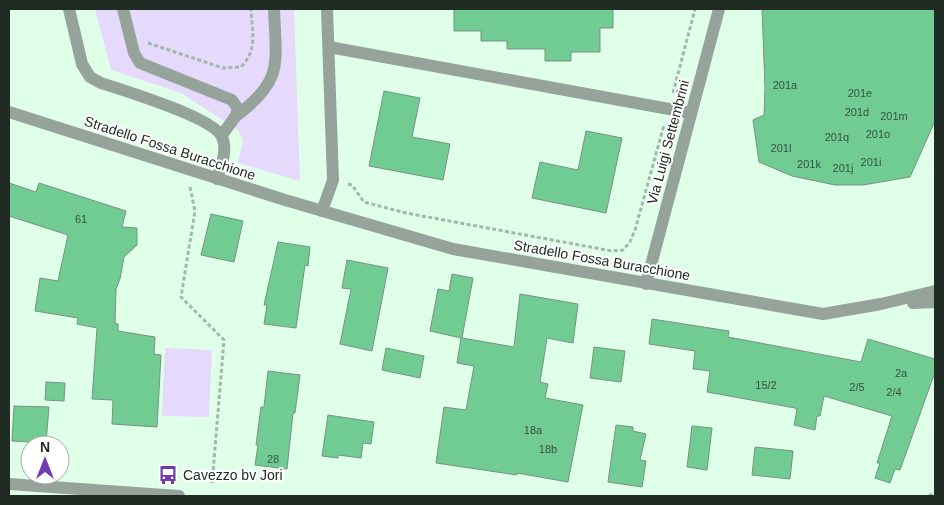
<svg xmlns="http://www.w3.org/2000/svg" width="944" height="505" font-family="Arial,sans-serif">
	<rect width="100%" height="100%" fill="#e0ffe9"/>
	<g fill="#e5dafc">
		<path d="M95,9H294L300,181L238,163L243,140L238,130L181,93L111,70Z"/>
		<path d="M165,348L212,350L209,417L162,416Z"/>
	</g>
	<g fill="#71cc93" stroke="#779380">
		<path d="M454,9H613V28H600V52H571V61H545V49H507V41H481V31H454Z"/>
		<path d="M762,9H935V121L910,177L863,185H835L792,176L759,162L753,120L764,115L765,88Z"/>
		<path d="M384,91L420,98L412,137L450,144L443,180L369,166Z"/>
		<path d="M586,131L622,138L606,213L532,198L540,162L578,170Z"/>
		<path d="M9,183L36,192L39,183L126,211L122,227L137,228V245L124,257L120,279L116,289L115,323L118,324V331L155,337L154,354L161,355L157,427L112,424L113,400L92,399L97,328L77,324L78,318L35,311L40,278L58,281L68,235L9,216Z"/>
		<path d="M211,214L243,221L234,262L201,255Z"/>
		<path d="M278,242L310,247L308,266L305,265L296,328L264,324L267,305H264Z"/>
		<path d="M347,260L388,268L372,351L340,344L351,289L342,288Z"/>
		<path d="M452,274L473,278L462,338L514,347L520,294L578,304L573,343L547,338L540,382L548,384L545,398L583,405L568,482L517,473V475L436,463L444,407L466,410L474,366L457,363L461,338L430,331L438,289L449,291Z"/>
		<path d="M652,319L729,331L728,337L861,362L868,339L935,359V372L900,470L895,469L890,483L875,478L880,463H877L892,416L824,396L820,416H817L815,430L794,425L797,410L795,408L707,392L710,371L693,369L695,351L649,344Z"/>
		<path d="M594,347L625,351L621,382L590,378Z"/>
		<path d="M386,348L424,356L420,378L382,370Z"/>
		<path d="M268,371L300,375L295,413H293L287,469L255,465L258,445H256L261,407H264Z"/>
		<path d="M46,382L65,383L64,401L45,400Z"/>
		<path d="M14,406L49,407L46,443L12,441Z"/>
		<path d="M328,415L374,422L371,444L363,443L361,458L338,455V458L322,456Z"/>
		<path d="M616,425L633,427V431L646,434L640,460L646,461L642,487L608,482Z"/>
		<path d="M692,426L712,428L707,470L687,467Z"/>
		<path d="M755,447L793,451L790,479L752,475Z"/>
	</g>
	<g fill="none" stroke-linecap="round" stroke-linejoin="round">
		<g stroke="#a0b9a8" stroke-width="3" stroke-dasharray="4 2.5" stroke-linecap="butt">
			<path d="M148,43L223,68L241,67C258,50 252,31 251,9"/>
			<path d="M673,93L695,9"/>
			<path d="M348,184L352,185L364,202L406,213L612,251L623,250L630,242L635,230L664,125"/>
			<path d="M190,187L195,211L181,297L224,340L212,484"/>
			<path d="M929,496L935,492"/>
		</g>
		<g stroke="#96a39a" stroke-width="12">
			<path d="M69,9L82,64L90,77L101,83C123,90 214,118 222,137C228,150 221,166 217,179"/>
			<path d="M123,9L134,53L140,63L232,100L238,109L235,117L222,135"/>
			<path d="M329,47L691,113"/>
			<path d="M235,117C284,80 276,65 274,9"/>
		</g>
		<g stroke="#96a39a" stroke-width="12">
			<path d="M9,112L285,200L453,249L823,314L881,304L935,291"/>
			<path d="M322,211L333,180L327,9"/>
			<path d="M646,284L719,9"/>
			<path d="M913,303L935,302"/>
		</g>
		<path stroke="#96a39a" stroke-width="12" d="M9,484L179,496"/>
	</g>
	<defs>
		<g id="bus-bare" transform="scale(1.5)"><path d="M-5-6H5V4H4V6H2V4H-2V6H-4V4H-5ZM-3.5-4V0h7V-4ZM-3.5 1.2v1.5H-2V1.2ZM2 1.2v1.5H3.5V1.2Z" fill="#703bb1" stroke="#fff" stroke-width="2.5" paint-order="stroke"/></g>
	</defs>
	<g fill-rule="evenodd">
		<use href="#bus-bare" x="168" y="475"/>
	</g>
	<g text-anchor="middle" stroke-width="4" stroke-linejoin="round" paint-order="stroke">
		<g font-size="11" fill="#345340">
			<text x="785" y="89">201a</text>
			<text x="860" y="97">201e</text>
			<text x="857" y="116">201d</text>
			<text x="894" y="120">201m</text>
			<text x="878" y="138">201o</text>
			<text x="837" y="141">201q</text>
			<text x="781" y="152">201l</text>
			<text x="871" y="166">201i</text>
			<text x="809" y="168">201k</text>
			<text x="843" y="172">201j</text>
			<text x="81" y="223">61</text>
			<text x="901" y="377">2a</text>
			<text x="766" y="389">15/2</text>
			<text x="857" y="391">2/5</text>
			<text x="894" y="396">2/4</text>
			<text x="533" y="434">18a</text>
			<text x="548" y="453">18b</text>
			<text x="273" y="463">28</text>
		</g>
		<g font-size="14" fill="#202b24" stroke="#fff">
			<text transform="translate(668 142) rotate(-75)" y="5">Via Luigi Settembrini</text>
			<text transform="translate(170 148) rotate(18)" y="5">Stradello Fossa Buracchione</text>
			<text transform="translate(602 260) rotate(10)" y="5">Stradello Fossa Buracchione</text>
		</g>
		<g font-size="14" fill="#202b24" stroke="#fff" text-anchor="start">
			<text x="183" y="480">Cavezzo bv Jori</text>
		</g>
	</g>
	<rect width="944" height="505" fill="none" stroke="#202b24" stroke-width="20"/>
	<g transform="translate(45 460)"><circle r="24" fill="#ffffff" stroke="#a6aaa7"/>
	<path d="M0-4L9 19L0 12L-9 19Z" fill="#703bb1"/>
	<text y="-8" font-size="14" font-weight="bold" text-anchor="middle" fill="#202b24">N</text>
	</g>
</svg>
